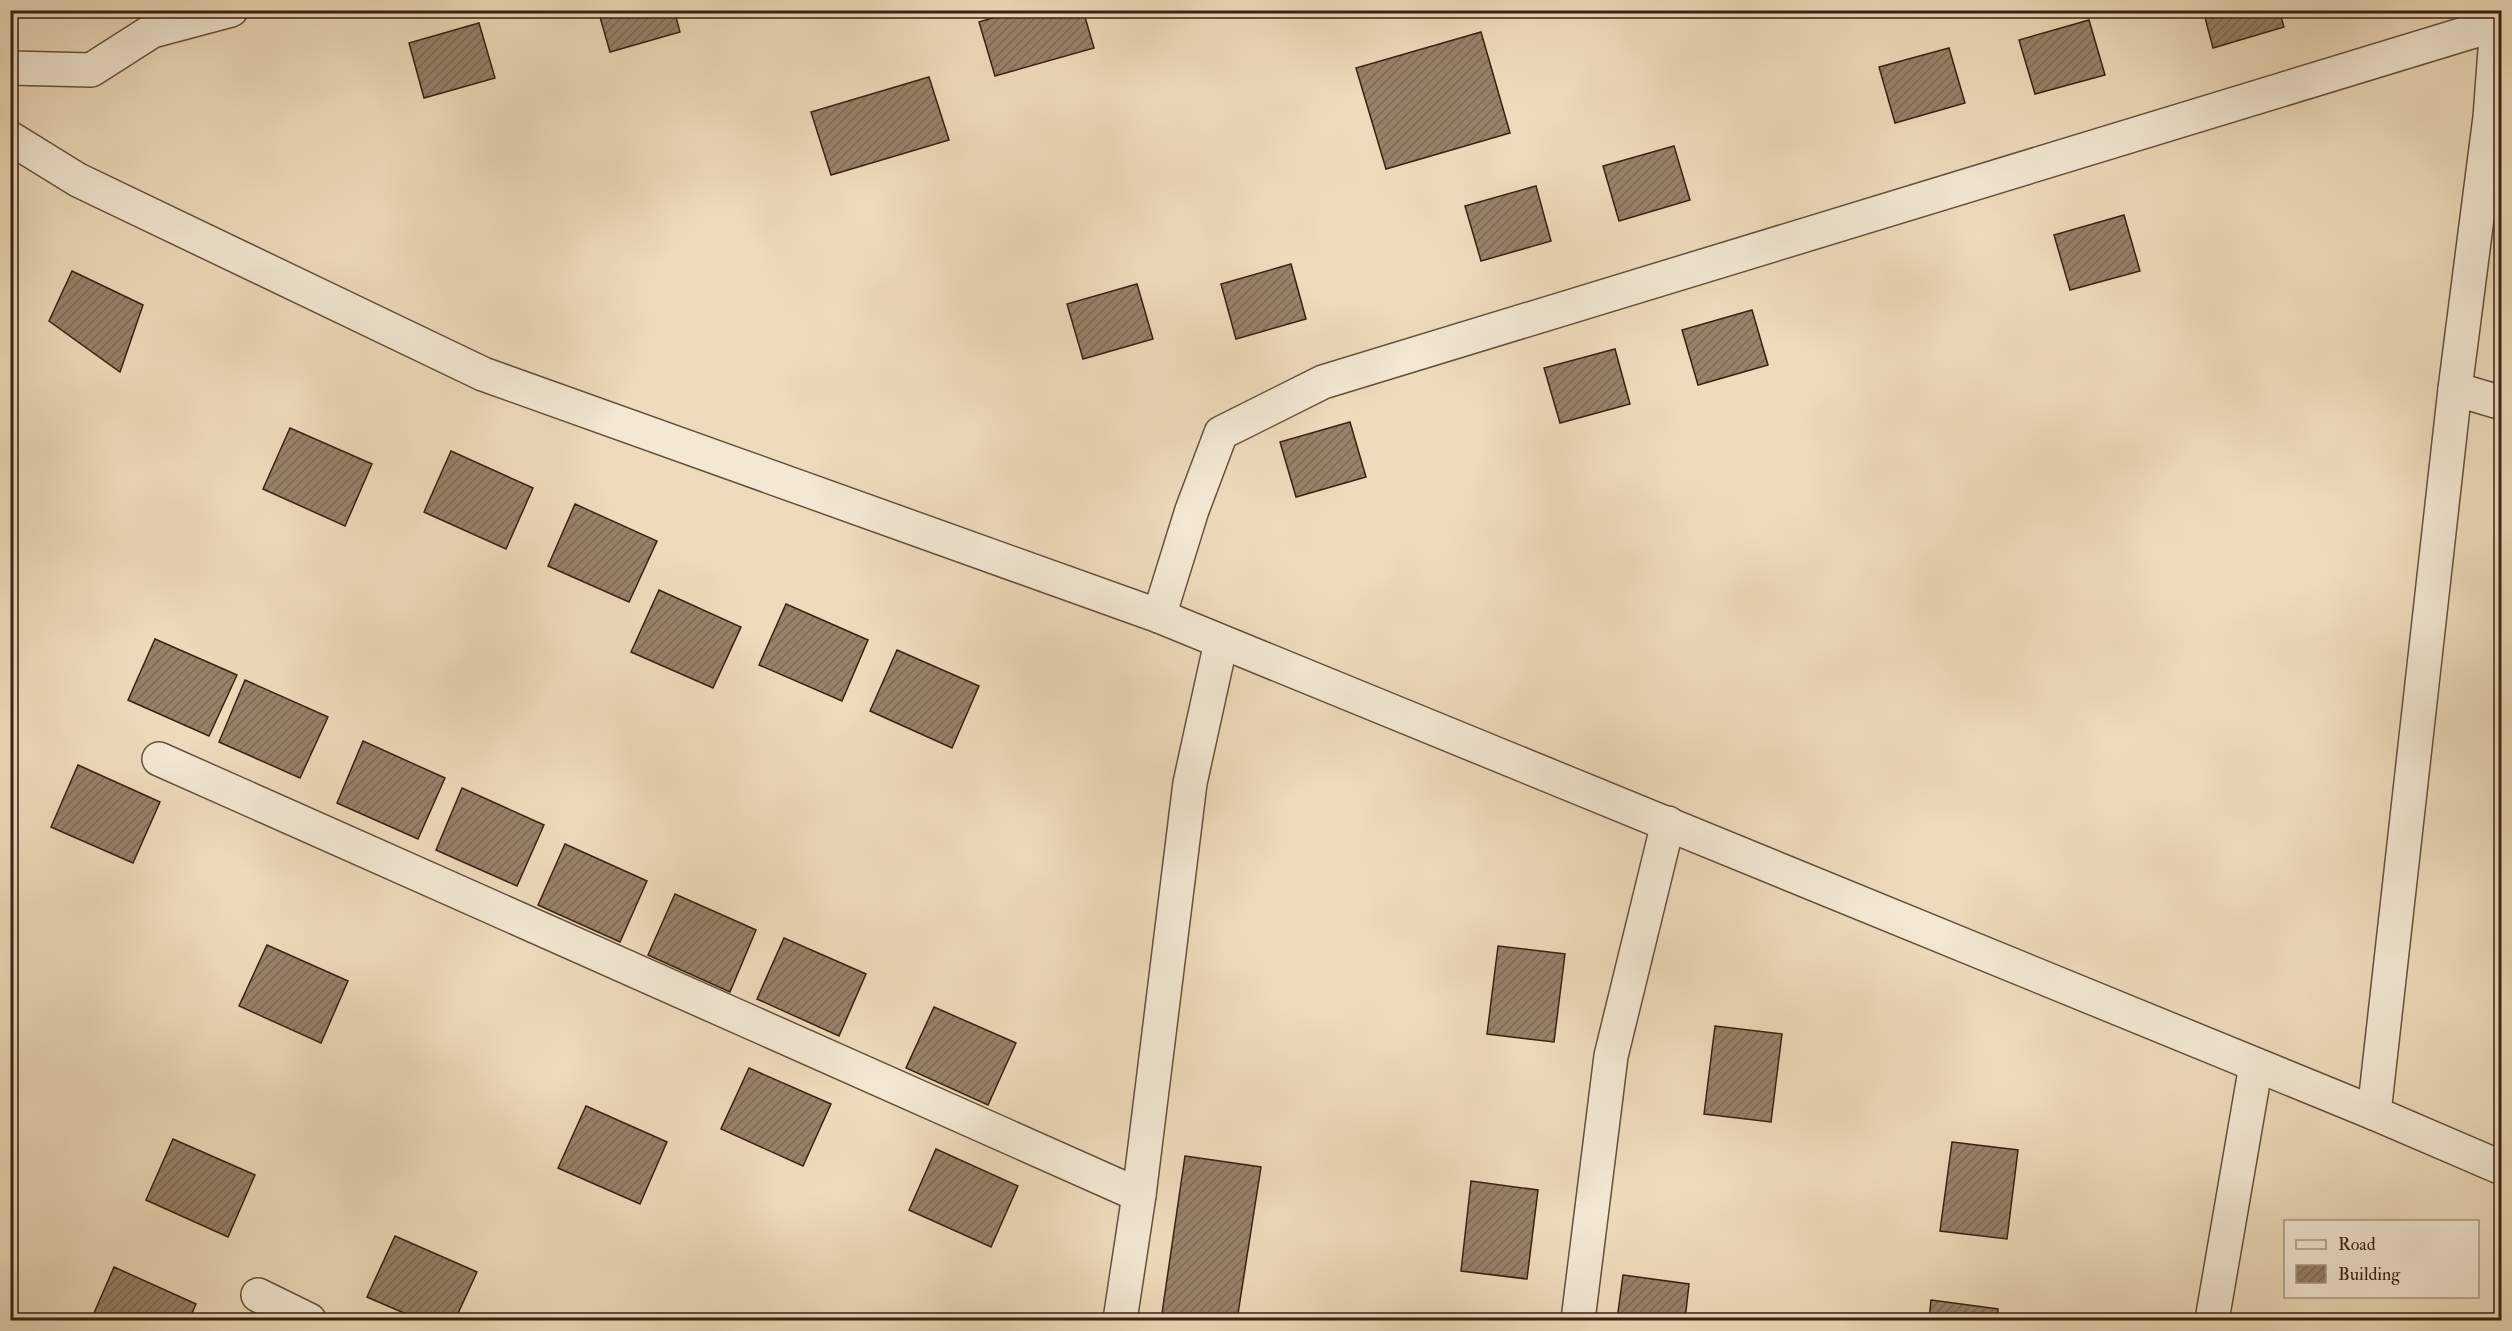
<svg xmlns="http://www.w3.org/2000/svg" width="2512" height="1331" font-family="'IM FELL Double Pica',serif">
	<defs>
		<pattern id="building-hatch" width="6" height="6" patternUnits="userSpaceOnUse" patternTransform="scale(1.5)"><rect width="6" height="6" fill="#978269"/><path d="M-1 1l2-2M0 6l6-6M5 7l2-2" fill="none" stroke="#7c6a55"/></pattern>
	</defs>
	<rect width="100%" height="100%" fill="#eddbbb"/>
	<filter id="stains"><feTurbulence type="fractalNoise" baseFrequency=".00333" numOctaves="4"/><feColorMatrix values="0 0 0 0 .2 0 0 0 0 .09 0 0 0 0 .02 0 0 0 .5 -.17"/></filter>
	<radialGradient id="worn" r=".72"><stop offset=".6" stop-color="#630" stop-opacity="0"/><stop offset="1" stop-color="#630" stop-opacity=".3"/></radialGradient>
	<g fill="url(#building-hatch)" stroke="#392110" stroke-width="1.5">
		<path d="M598,10H674L680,32L610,52Z"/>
		<path d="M1019,10H1083L1094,48L995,76L979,22Z"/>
		<path d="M2203,10H2279L2284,27L2213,48Z"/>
		<path d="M2089,20L2105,75L2035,94L2019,40Z"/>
		<path d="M479,23L495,78L424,98L409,43Z"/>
		<path d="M1481,32L1510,133L1386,169L1356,68Z"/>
		<path d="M1949,48L1965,103L1895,123L1879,67Z"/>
		<path d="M929,77L949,140L831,175L811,112Z"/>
		<path d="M1674,146L1690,200L1619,221L1603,166Z"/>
		<path d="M1536,186L1551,241L1481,261L1465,206Z"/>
		<path d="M2124,215L2140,271L2070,290L2054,235Z"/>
		<path d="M1291,264L1306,319L1236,339L1221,284Z"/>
		<path d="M72,271L143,305L120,372L49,321Z"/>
		<path d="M1137,284L1153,339L1083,359L1067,304Z"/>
		<path d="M1752,310L1768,365L1698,385L1682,330Z"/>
		<path d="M1615,349L1630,404L1560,423L1544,368Z"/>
		<path d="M1350,422L1366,477L1296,497L1280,442Z"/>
		<path d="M290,428L372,464L345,526L263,489Z"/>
		<path d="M451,451L533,488L506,549L424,512Z"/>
		<path d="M575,504L657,541L629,602L548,566Z"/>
		<path d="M659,590L741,627L713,688L631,652Z"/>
		<path d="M786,604L868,640L842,701L759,665Z"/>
		<path d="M155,639L237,675L209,736L128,700Z"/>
		<path d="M897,650L979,686L952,748L870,711Z"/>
		<path d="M245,680L328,717L300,778L219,742Z"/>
		<path d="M363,741L445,778L418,839L337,803Z"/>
		<path d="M78,765L160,802L133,863L51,827Z"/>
		<path d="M462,788L544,825L517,886L436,850Z"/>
		<path d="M565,844L647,881L620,942L538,905Z"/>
		<path d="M675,894L756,930L730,992L648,955Z"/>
		<path d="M784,938L866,974L839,1036L757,999Z"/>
		<path d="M267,945L348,981L321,1043L239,1006Z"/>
		<path d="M1498,946L1565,954L1554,1042L1487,1034Z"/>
		<path d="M934,1007L1016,1043L988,1105L906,1068Z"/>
		<path d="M1715,1026L1782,1034L1771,1122L1704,1114Z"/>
		<path d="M749,1068L831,1104L803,1166L721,1129Z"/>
		<path d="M586,1106L667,1142L640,1204L558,1168Z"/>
		<path d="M173,1139L255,1175L228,1237L146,1200Z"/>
		<path d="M1952,1142L2018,1150L2007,1239L1940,1231Z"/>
		<path d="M936,1149L1018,1186L991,1247L909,1210Z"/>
		<path d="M1185,1156L1261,1167L1237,1320H1161Z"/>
		<path d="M1471,1181L1538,1190L1527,1279L1461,1271Z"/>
		<path d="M395,1236L477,1272L455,1320H420L367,1297Z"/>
		<path d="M114,1267L196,1304L189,1320H91Z"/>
		<path d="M1623,1275L1689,1284L1685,1320H1617Z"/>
		<path d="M1931,1300L1998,1309L1997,1320H1929Z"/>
	</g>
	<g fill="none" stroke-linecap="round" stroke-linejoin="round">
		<g stroke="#66503b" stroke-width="36">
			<g id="street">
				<path d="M10,68L91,70L152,31L231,10"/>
				<path d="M10,138L78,180L483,374L1159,616L2374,1113L2502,1168"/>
				<path d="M2455,389L2502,403"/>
				<path d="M1159,616L1192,510L1221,433L1323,382L2497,24"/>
				<path d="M159,759L1139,1195"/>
				<path d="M2374,1113L2455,389L2490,117L2498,10"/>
				<path d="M258,1295L309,1320"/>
				<path d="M1120,1320L1139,1195L1190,783L1221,642"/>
				<path d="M1578,1320L1611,1056L1668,823"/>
				<path d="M2212,1320L2256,1065"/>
			</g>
		</g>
		<use href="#street" stroke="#f3e8d3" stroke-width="33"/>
	</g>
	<rect width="2512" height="1331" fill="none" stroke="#eddbbb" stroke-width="36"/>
	<rect x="12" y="12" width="2488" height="1307" fill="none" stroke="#392110" stroke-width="3"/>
	<rect x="18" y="18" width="2476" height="1295" fill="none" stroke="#392110" stroke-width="1.5"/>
	<rect x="2284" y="1220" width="195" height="78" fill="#f3e8d3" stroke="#a99885" stroke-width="1.5"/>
	<rect x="2296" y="1240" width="30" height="9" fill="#f3e8d3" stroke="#a99885" stroke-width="1.5"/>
	<text x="2338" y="1250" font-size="18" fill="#392110">Road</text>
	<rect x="2296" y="1265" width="30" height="18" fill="url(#building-hatch)" stroke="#a99885" stroke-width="1.5"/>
	<text x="2338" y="1280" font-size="18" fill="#392110">Building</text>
	<rect width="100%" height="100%" filter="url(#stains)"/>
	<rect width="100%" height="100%" fill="url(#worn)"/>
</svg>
